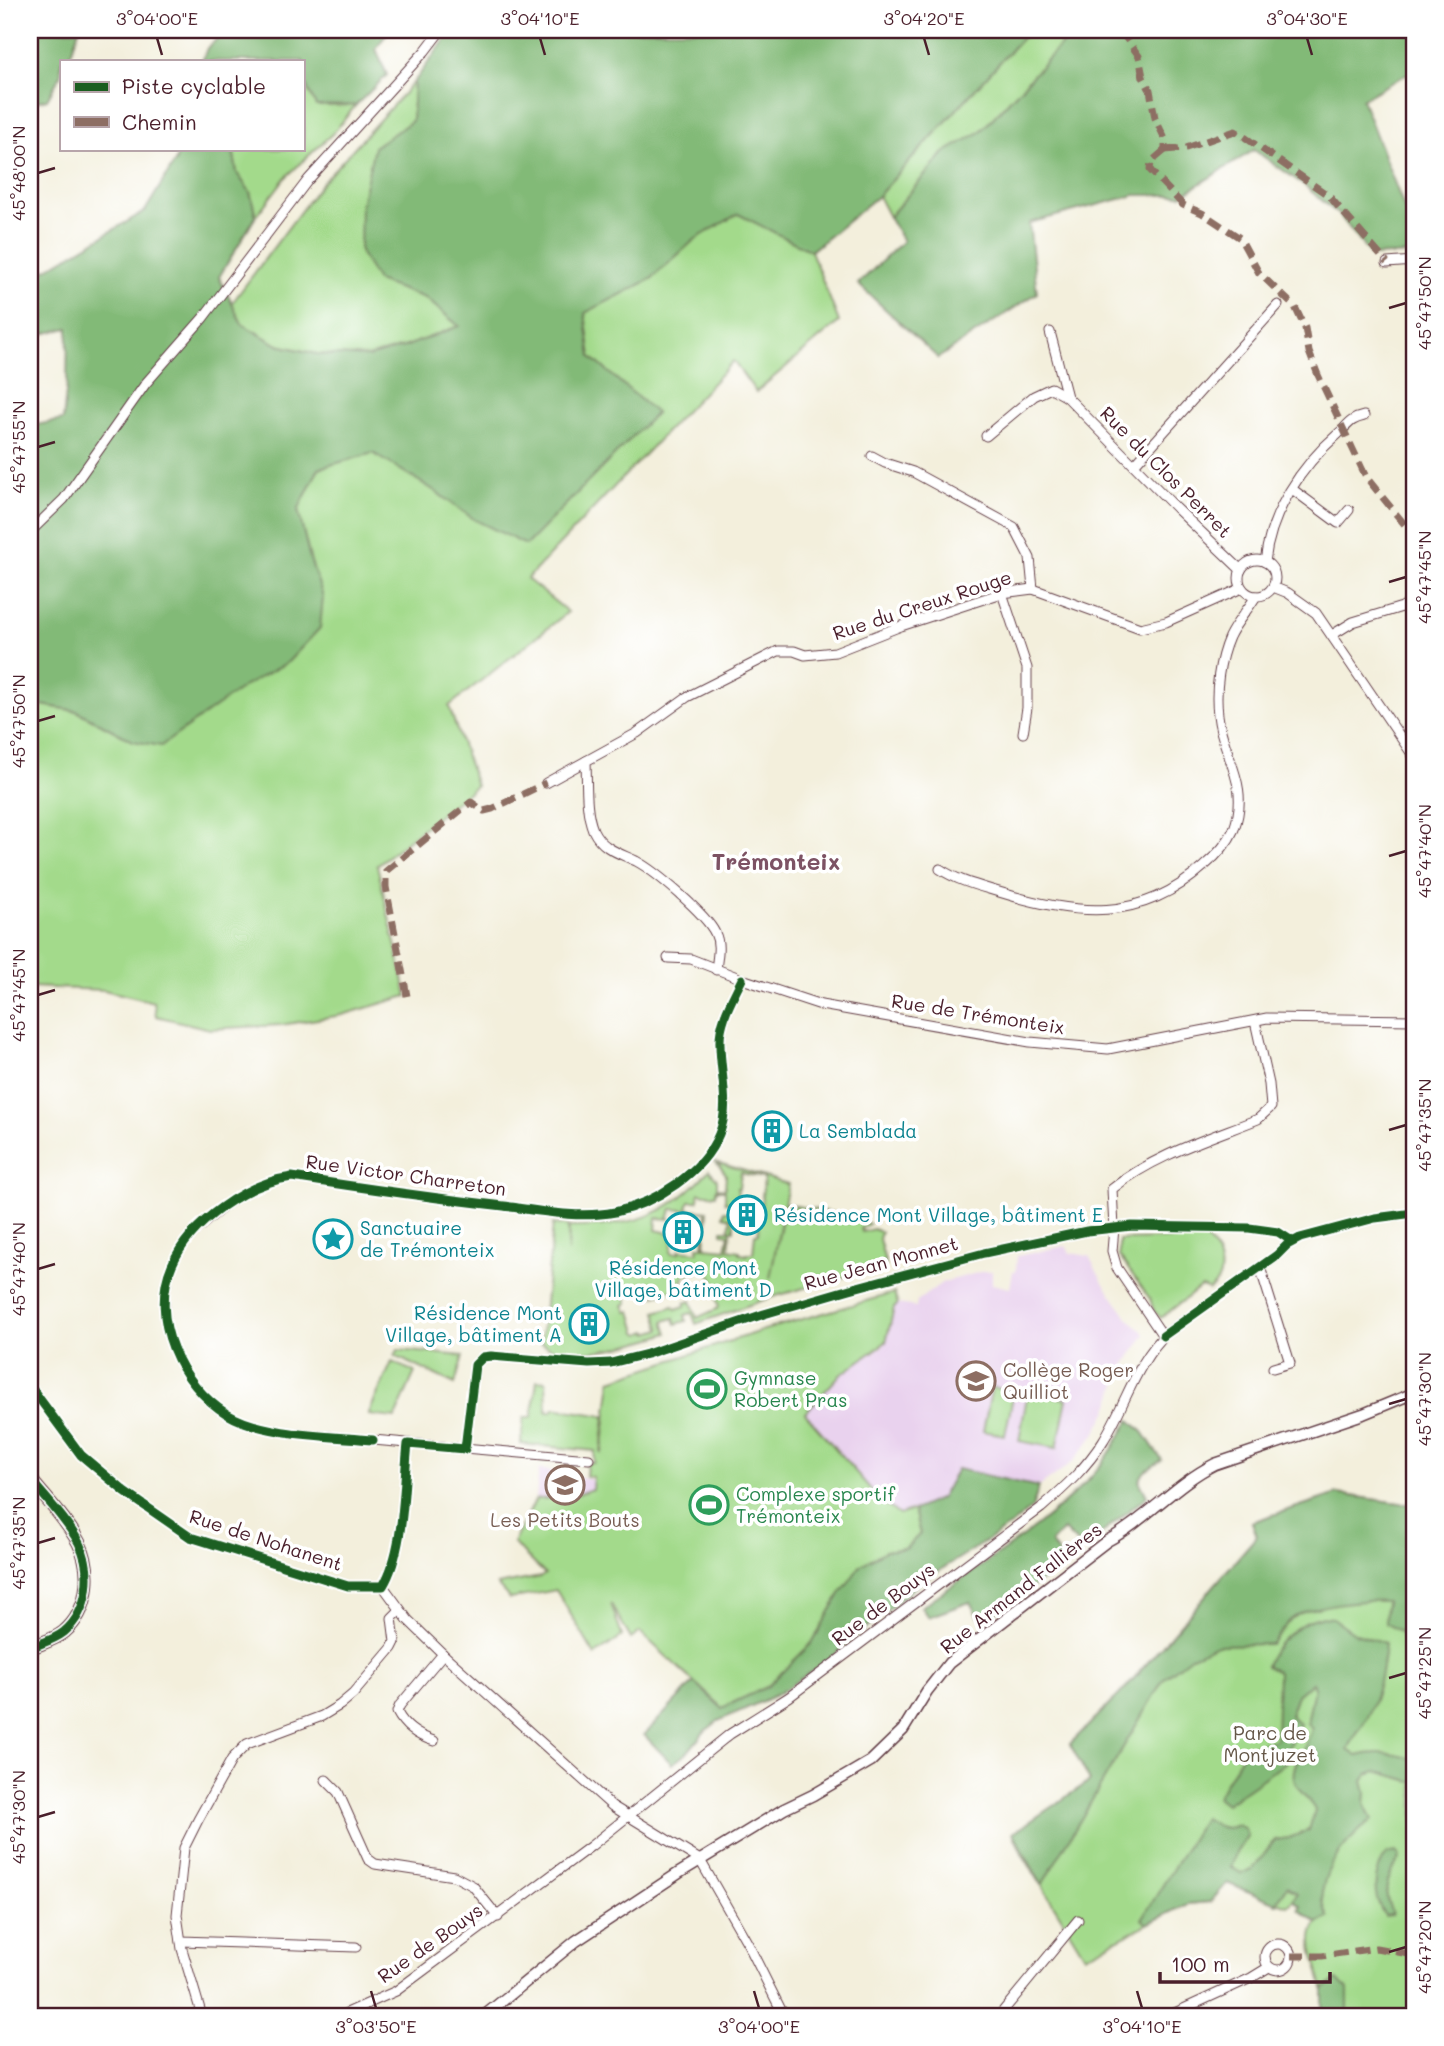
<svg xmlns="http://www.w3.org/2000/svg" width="1444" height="2046" font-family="Mali,sans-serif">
	<rect width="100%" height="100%" fill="#fff"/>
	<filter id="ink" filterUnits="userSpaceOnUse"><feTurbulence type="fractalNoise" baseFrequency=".0143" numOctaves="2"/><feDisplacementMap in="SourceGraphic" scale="14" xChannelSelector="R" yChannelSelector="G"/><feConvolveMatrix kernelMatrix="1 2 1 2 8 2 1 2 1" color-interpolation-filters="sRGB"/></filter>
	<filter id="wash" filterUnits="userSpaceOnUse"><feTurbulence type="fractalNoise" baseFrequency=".00686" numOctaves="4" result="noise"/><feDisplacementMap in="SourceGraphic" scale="28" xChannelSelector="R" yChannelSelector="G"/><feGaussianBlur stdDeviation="1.57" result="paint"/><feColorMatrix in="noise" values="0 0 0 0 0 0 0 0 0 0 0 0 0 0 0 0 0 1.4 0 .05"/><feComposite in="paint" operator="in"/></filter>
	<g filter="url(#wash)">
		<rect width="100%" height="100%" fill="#f3efdc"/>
		<g fill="#e9d2ee">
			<path d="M1066,1246L1070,1253L1089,1256L1102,1281L1128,1318L1145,1334L1122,1370L1108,1410L1095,1434L1073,1462L1039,1487L957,1469L941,1498L899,1515L879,1499L805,1413L839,1376L884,1345L894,1308L898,1304L916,1307L917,1301L943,1282L985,1271H992V1284L1010,1288L1013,1271H1016L1017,1256Z"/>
			<path d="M539,1469L593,1480L592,1490L567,1498L536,1499Z"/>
		</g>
		<g fill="#a3da8b" stroke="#767c5b" stroke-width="2" fill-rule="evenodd">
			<path d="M1029,30H1075L980,132L944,153L889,217L878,196Z"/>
			<path d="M414,82L412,121L374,147L378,281L425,298L459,326L407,346L369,357L317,354L278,345L242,324L232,303L321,184Z"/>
			<path d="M303,84H306L316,106L356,105L335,131L285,178L256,216L250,192L237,173L233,149H303Z"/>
			<path d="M738,213L811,251L839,322L756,392L733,361L527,579L568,612L449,706L476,786L377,865L407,996L342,1015L281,1025L210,1029L156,1016L154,1002L104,990L30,987V703L77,711L133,741L288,662L323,597L310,559L298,510L319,468L373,453L432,489L475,520L655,414L591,357L584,313L651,279L694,240Z"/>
			<path d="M716,1162L788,1184L770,1278L785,1204L855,1217L869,1224L861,1228L862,1232L873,1229L881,1232L879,1239L886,1265L769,1298L696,1324L692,1313L685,1315L686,1321L676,1324L674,1318L664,1321L668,1333C635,1344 571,1364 541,1343L553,1224L568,1226V1252L569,1227C631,1227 668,1217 709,1170L717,1179V1188L725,1189L726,1174ZM741,1173L764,1178L758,1234H755L753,1253H747V1255L740,1254V1251L729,1249L731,1230H734V1214H736L738,1192L737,1188H739ZM716,1190H725V1202L734,1203L733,1211H724L723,1216L731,1218L729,1230H722V1233L729,1234L726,1249L705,1247L708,1211L687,1209L689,1201H698L699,1193L716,1195ZM672,1209L706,1212L703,1247H698V1252L679,1250V1253H671L673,1234L656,1230L657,1218L671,1219L668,1218ZM707,1268L715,1282L712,1284L719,1306L717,1309L697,1318L691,1301L685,1303V1306L676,1309L674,1306L656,1312L661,1329L649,1333L648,1331L640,1334L637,1332L631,1311L627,1312L624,1305L628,1303L625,1294L651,1286L657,1294L654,1296L684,1287L681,1286L679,1282L684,1280L683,1276Z"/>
			<path d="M1204,1238C1220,1250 1229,1277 1209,1290L1201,1287L1161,1318L1154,1311L1150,1299L1119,1256V1240Z"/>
			<path d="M894,1293L898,1304L894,1308L886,1342L839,1376L805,1413L879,1499L899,1515L914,1510L920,1534L906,1548L885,1551L840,1594L812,1643L767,1687L722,1708L640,1632L631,1639L611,1604L622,1636L595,1655L556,1590L510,1599L497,1585L541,1577L545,1574L513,1543L536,1499L567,1498L592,1489L593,1477L586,1476L587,1463H594L595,1451L521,1444L524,1417H532L537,1380L546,1381L547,1412H552L554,1408L605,1416L601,1452H600L602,1453L611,1380L764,1330Z"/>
			<path d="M398,1350L463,1356L455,1384L395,1356Z"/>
			<path d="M392,1362L415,1372L395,1418L368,1415Z"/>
			<path d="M992,1387L1014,1392L1005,1435L983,1431Z"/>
			<path d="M1028,1391L1067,1399L1057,1448L1019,1441Z"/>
			<path d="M1337,1494L1414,1505V2016H1323C1323,2009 1324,2001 1324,1994C1322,1972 1303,1943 1317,1923L1299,1909L1301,1906L1294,1900L1288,1906L1227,1883L1210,1902L1187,1904L1085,1956L1023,1855L1013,1833L1090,1781L1070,1744L1124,1690L1257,1536L1252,1522Z"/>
		</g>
		<g fill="#82ba77" stroke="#666c51" stroke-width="2">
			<path d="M30,30H79L68,61H61V75L47,99L30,103Z"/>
			<path d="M227,30H389L376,49L387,75L356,105L316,106L306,85L303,84V61H202L207,48Z"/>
			<path d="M452,30H1029L878,196L811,251L738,214L694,240L651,279L585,313L591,357L656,413L526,545L475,520L432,489L373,453L319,468L298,510L310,559L323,597L320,628L288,662L243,687L161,746L133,741L77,711L30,703V426L63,420L67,382L68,328L30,337V279L145,211L176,160L179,149H233L237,173L250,192L256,216L219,277L242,324L278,345L317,354L369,357L407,346L459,326L425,298L377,281L360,252L361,206L374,147L412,121L414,82Z"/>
			<path d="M1075,30H1414V70L1362,99L1414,233V254L1371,256L1340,216L1304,185L1254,150L1182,195H1135L1029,223L1037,293L938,358L858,284L903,241L889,217L944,153L980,132Z"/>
			<path d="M1130,1420L1143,1432L1162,1460L1144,1472L1139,1481L1147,1496L1083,1549L1064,1530L1051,1543L1065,1564L989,1617H978L970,1602L928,1617L921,1607C979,1566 1055,1521 1100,1466C1112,1452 1120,1435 1130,1420Z"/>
			<path d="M957,1469L1039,1487L1032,1508L1012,1525L921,1582L827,1661L776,1695L718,1721L704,1732L686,1754L672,1764L644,1735L694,1682L722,1708L767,1687L812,1643L840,1594L861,1565L885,1551L906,1548L920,1534L914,1510L941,1498Z"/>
			<path d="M1337,1494L1414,1505V1643L1407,1644L1400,1632L1385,1623L1386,1601C1362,1600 1312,1604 1293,1618C1285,1624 1278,1636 1271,1644L1217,1645L1192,1656L1164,1678L1042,1885L1013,1833L1090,1781L1070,1744L1124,1690L1257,1536L1252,1522Z"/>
			<path d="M1320,1617L1333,1618L1356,1634L1385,1643C1383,1668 1377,1698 1365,1721C1360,1731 1352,1739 1348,1750L1357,1756C1377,1750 1394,1754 1414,1759V1782L1376,1771L1368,1774L1363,1781L1366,1793L1365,1804L1372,1820C1344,1842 1308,1881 1329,1918L1317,1923L1299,1909L1301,1906L1293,1900L1297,1893L1287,1886L1277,1903L1227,1883L1210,1902L1187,1904L1147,1924L1142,1919L1204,1818C1216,1825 1224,1832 1238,1825L1245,1829L1247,1836L1236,1853L1231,1867L1241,1873L1252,1870L1275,1840L1289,1838L1309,1830L1315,1810C1310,1801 1299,1790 1295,1782C1288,1766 1308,1746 1312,1729L1307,1723L1314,1688L1312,1682L1297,1695L1290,1715L1300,1724L1289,1745L1285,1763L1226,1804L1217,1797L1247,1747L1276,1740L1278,1672L1266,1666C1272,1646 1299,1621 1320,1617Z"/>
			<path d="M1396,1852L1400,1857C1394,1869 1384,1882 1387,1897C1388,1904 1391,1909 1392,1915L1385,1916C1372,1896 1372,1874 1387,1854Z"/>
			<path d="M1337,1980L1348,1989V2016H1323V1989Z"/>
		</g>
	</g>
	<g filter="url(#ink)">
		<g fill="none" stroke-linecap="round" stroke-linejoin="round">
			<g stroke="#633e46" stroke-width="11">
				<g id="minor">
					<path d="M1387,263L1414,261"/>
					<path d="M1050,332L1067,397L1176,508L1241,570"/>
					<path d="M986,436L1034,396L1051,388L1067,397"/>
					<path d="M872,456L885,463L913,472L1014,527L1030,558L1033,589"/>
					<path d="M1134,465L1278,305"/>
					<path d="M1292,489L1338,523L1349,510"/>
					<path d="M30,532L64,499L146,383L203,318L308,180L425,51L441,30"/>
					<circle cx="1257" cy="578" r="18"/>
					<path d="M1265,562C1270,513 1301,466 1338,434C1348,425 1350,419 1364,416"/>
					<path d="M1273,587L1288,593L1316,613L1414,757"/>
					<path d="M1002,593L1027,668V708L1023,733"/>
					<path d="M1332,635L1353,622L1402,607L1414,600"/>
					<path d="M546,783L586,761"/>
					<path d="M940,869C958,881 979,886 999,892C1076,916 1141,923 1204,866C1216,856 1228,843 1234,829C1251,783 1222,756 1218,715C1215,690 1219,660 1229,637C1236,622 1248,610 1256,596"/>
					<path d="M668,958L691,959L742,979L821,1005L1030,1042L1108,1049L1267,1018L1414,1020"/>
					<path d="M716,970C717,958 721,945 715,933C706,914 655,871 636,861C619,853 602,849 593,830C585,810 587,783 586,761L637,733L687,697L778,651H794L805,655L835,652L901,626L1002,593L1033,589L1140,628L1166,622L1242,588"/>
					<path d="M1260,1267L1290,1363L1273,1368"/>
					<path d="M1163,1336L1117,1268L1112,1251L1114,1228L1112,1189C1154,1155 1208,1139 1258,1119L1271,1107L1269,1084L1255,1021"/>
					<path d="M30,1386L81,1455L125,1492L190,1537L348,1586H383"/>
					<path d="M465,1449L475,1365L483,1357L491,1356L589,1364L611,1363L647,1354L764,1314L850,1289L984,1253L1087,1231L1132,1226L1249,1228L1278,1232L1292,1241"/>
					<path d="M589,1459L282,1432C263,1427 243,1425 226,1414C174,1381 146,1306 179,1251C188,1236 203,1224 216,1213C239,1194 263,1181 292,1177C363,1188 433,1198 504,1206C540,1211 579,1219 615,1212C655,1203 703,1173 719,1134C731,1106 720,1074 720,1044C719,1021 732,1000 742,979"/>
					<path d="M383,1586L408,1620L443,1654L612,1806L700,1860L748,1944L784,2016"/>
					<path d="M383,1586C405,1549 403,1487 408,1444"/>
					<path d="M434,1741C418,1736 405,1728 397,1712L400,1705L443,1654"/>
					<path d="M326,1780L338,1792L368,1859L375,1864L454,1876L473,1886L498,1917"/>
					<path d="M181,1941L356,1947"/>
					<circle cx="1278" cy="1957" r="13"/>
					<path d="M202,2016L182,1949L177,1915L184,1848L198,1820L232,1759L247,1744L322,1716L340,1705L353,1694L392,1648L395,1642L392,1618L400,1610"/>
					<path d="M340,2016L396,1991L591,1846L730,1734L789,1697L1041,1508C1064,1488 1087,1467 1103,1441C1126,1404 1136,1361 1169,1331L1277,1255L1287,1245L1300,1238L1375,1218L1414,1213"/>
					<path d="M999,2016L1078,1920"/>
					<path d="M1168,2016L1251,1978L1269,1967"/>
				</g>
			</g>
			<g stroke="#633e46" stroke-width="13">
				<path id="tertiary" d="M484,2016L576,1941L679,1873L784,1809L813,1795L871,1761L903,1730L927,1691L949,1663L1107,1541C1146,1520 1175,1484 1215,1464L1363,1414L1414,1393"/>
			</g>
			<g stroke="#633e46" stroke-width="15">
				<path id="secondary" d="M30,1479C46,1499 67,1520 79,1543C93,1571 89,1611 64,1632C54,1640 41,1643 30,1648"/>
			</g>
			<use href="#minor" stroke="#fff" stroke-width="9"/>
			<use href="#tertiary" stroke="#fff" stroke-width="10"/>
			<use href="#secondary" stroke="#fff" stroke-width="12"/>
			<g stroke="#8d6e63" stroke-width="7" stroke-dasharray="14 7" stroke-linecap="butt">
				<path d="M1120,30L1139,56L1143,77L1150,90L1155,118L1165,139V150"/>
				<path d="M1165,150L1151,162L1150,170L1183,205L1202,213L1240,238L1259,273L1295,307L1305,328L1309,352L1318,375L1366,477L1405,525L1414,528"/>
				<path d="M1165,150L1186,148L1235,131L1239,133L1329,196L1387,263"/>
				<path d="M407,996L386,887V871L471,802L484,811L492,809L546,783"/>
				<path d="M1291,1956H1322L1376,1948L1414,1955"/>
			</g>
			<g stroke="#fff" stroke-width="13">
				<g id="cycleway">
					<path d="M1163,1336L1277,1255L1287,1245L1300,1238L1375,1218L1414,1213"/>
					<path d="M30,1386L81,1455L125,1492L190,1537L348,1586H383C405,1549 403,1487 408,1444L465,1449L475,1365L483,1357L491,1356L589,1364L611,1363L647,1354L764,1314L850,1289L984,1253L1087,1231L1132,1226L1249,1228L1278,1232L1292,1241"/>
					<path d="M373,1440C331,1436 263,1436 227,1414C180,1385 149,1318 172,1265C190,1222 247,1183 292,1177C363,1188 433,1198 504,1206C540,1211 579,1219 615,1212C655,1203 703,1173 719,1134C731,1106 720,1074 720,1044C719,1021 732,1000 742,979"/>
					<path d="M30,1479C46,1499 67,1520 79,1543C93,1571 89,1611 64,1632C54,1640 41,1643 30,1648"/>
				</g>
			</g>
			<use href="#cycleway" stroke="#1b5e20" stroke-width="9"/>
		</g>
	</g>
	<path fill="none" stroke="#4a1f2b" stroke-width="2.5" d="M157,38L162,55M540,38L545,55M924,38L929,55M1307,38L1312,55M38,173L55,168M1389,308L1406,303M38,447L55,442M1389,582L1406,577M38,721L55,716M1389,856L1406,851M38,995L55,990M1389,1130L1406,1125M38,1269L55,1264M1389,1404L1406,1399M38,1543L55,1538M1389,1678L1406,1673M38,1817L55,1812M1389,1952L1406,1947M371,1991L376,2008M754,1991L759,2008M1137,1991L1142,2008"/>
	<defs>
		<g id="building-ring" transform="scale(2.0125)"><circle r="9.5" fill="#fff" stroke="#0f9aa8" stroke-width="1.5"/><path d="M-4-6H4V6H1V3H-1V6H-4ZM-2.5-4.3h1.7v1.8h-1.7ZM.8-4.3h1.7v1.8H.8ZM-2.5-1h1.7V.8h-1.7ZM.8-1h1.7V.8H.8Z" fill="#0f9aa8"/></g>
		<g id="sight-ring" transform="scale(2.0125)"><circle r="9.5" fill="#fff" stroke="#0f9aa8" stroke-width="1.5"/><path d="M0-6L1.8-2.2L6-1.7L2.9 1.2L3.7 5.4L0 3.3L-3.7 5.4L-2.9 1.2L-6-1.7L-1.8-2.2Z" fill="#0f9aa8"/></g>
		<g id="school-ring" transform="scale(2.0125)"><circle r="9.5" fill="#fff" stroke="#8d6e63" stroke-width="1.5"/><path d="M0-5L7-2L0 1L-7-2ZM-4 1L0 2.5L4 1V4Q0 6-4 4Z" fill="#8d6e63"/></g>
		<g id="stadium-ring" transform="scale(2.0125)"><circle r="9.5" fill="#fff" stroke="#2e9e5b" stroke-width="1.5"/><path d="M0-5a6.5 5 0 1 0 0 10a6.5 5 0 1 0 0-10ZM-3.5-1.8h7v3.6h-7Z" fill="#2e9e5b"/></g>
	</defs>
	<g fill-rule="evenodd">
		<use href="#building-ring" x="772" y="1131"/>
		<use href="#building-ring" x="747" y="1215"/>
		<use href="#building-ring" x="683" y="1232"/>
		<use href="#sight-ring" x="333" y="1239"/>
		<use href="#building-ring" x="589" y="1324"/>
		<use href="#school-ring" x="976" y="1381"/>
		<use href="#stadium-ring" x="707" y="1389"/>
		<use href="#school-ring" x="565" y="1485"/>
		<use href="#stadium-ring" x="709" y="1505"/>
	</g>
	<g text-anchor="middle" stroke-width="7" stroke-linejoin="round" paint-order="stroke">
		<g font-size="19" fill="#4a1f2b" stroke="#fff">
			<text transform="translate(1166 472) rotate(45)" y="7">Rue du Clos Perret</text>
			<text transform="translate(922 605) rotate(-18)" y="7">Rue du Creux Rouge</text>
			<text transform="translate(978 1014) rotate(9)" y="7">Rue de Trémonteix</text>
			<text transform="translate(406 1175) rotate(8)" y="7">Rue Victor Charreton</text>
			<text transform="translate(881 1263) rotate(-15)" y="7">Rue Jean Monnet</text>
			<text transform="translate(266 1540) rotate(18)" y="7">Rue de Nohanent</text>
			<text transform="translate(1021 1588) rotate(-38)" y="7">Rue Armand Fallières</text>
			<text transform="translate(883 1604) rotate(-37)" y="7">Rue de Bouys</text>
			<text transform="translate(430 1943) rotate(-35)" y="7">Rue de Bouys</text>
		</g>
		<g font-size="19" fill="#0d838f" stroke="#fff" text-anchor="start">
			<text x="799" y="1138">La Semblada</text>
			<text x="774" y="1222">Résidence Mont Village, bâtiment E</text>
			<text x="360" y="1235">Sanctuaire<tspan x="360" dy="22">de Trémonteix</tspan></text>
			<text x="683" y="1275" text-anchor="middle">Résidence Mont<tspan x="683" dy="22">Village, bâtiment D</tspan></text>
			<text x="562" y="1320" text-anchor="end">Résidence Mont<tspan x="562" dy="22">Village, bâtiment A</tspan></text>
		</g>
		<g font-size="19" fill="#785e54" stroke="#fff" text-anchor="start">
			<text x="1003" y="1377">Collège Roger<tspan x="1003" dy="22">Quilliot</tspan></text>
			<text x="565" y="1527" text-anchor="middle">Les Petits Bouts</text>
		</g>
		<g font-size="19" fill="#27864d" stroke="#fff" text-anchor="start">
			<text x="734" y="1385">Gymnase<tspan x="734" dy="22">Robert Pras</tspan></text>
			<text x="736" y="1501">Complexe sportif<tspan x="736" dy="22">Trémonteix</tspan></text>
		</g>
		<g font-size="19" fill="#655748" stroke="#fff">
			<text x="1270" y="1740">Parc de<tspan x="1270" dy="22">Montjuzet</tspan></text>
		</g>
		<g font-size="23" font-weight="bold" fill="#7d5264" stroke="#fff">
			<text x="776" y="870">Trémonteix</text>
		</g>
	</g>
	<rect width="1444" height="2046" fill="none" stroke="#fff" stroke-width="77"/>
	<rect x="60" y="60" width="245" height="91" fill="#ffffff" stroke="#b7a5aa" stroke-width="2"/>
	<rect x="74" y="82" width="35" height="10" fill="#1b5e20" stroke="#b7a5aa" stroke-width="2"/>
	<text x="122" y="94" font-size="21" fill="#4a1f2b">Piste cyclable</text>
	<rect x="74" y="117" width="35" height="10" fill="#8d6e63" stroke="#b7a5aa" stroke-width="2"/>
	<text x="122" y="130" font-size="21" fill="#4a1f2b">Chemin</text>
	<path d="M1160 1972v10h170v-10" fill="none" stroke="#4a1f2b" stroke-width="3.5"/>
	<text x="1171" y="1972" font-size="21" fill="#4a1f2b" stroke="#ffffff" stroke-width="5" paint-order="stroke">100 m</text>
	<rect x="38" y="38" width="1368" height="1970" fill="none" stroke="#4a1f2b" stroke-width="2.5"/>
	<g font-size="18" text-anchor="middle" fill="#4a1f2b">
		<text x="157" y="25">3°04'00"E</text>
		<text x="540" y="25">3°04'10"E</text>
		<text x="924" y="25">3°04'20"E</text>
		<text x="1307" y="25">3°04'30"E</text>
		<text transform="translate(19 173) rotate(-90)" y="6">45°48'00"N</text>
		<text transform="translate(1425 303) rotate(-90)" y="6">45°47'50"N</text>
		<text transform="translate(19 447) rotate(-90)" y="6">45°47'55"N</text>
		<text transform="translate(1425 577) rotate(-90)" y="6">45°47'45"N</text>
		<text transform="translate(19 721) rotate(-90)" y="6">45°47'50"N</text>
		<text transform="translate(1425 851) rotate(-90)" y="6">45°47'40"N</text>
		<text transform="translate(19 995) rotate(-90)" y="6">45°47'45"N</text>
		<text transform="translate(1425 1125) rotate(-90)" y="6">45°47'35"N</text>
		<text transform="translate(19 1269) rotate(-90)" y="6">45°47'40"N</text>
		<text transform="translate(1425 1399) rotate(-90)" y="6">45°47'30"N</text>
		<text transform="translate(19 1543) rotate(-90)" y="6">45°47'35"N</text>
		<text transform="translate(1425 1673) rotate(-90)" y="6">45°47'25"N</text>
		<text transform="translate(19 1817) rotate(-90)" y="6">45°47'30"N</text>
		<text transform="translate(1425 1947) rotate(-90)" y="6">45°47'20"N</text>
		<text x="376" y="2033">3°03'50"E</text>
		<text x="759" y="2033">3°04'00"E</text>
		<text x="1142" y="2033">3°04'10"E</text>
	</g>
</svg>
